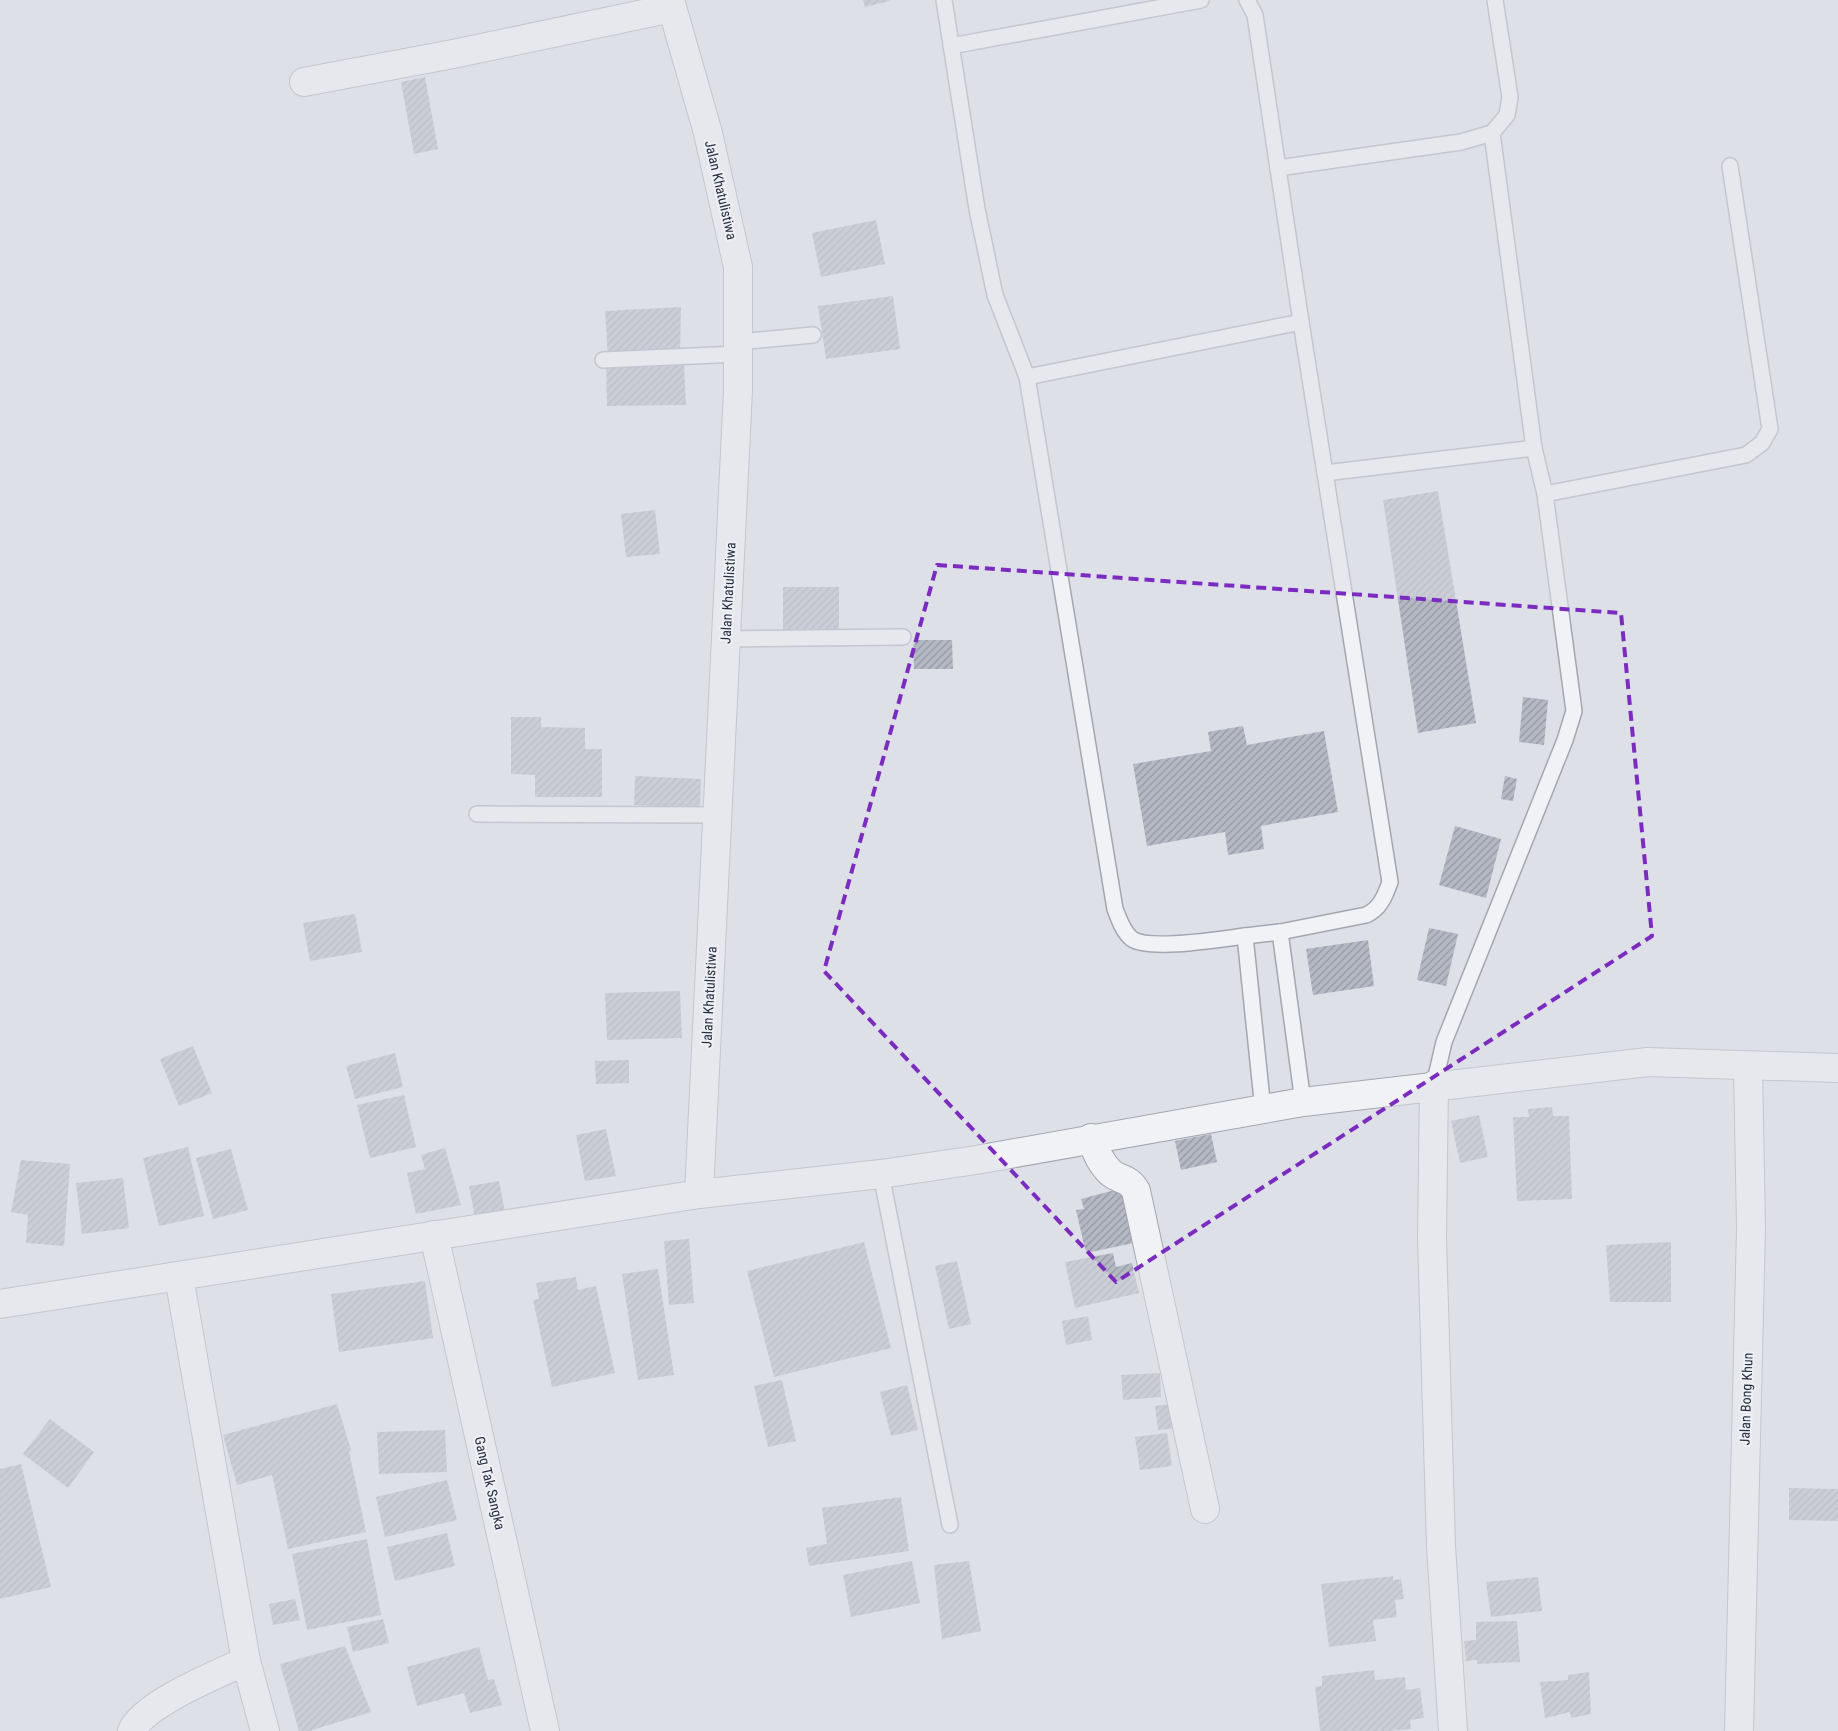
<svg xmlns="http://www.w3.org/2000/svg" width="1838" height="1731" font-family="'Roboto Condensed',sans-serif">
	<defs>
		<pattern id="building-hatch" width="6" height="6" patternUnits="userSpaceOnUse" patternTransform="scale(1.25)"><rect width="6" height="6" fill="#b5b9c4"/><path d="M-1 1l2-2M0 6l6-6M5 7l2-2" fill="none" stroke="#9397a1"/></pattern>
	</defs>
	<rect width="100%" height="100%" fill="#dee0e8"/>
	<g fill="url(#building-hatch)">
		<path d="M863,0H889L890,1L865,7Z"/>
		<path d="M425,77L438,149L414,154L401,82Z"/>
		<path d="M876,220L885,264L821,277L812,233Z"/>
		<path d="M893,296L900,349L826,359L818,306Z"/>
		<path d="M681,307L680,353L608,358L605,311Z"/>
		<path d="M684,364L686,405L607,406L606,365Z"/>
		<path d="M1438,491L1476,723L1418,733L1383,500Z"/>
		<path d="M655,510L660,554L626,557L621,514Z"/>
		<rect x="783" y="587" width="56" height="44"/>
		<path d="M913,640H952L953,669H914Z"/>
		<path d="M1523,697L1548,700L1544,745L1519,742Z"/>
		<path d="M511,717H541V727L585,728V749H602V797H535V775L511,774Z"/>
		<path d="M1243,726L1247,745L1324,731L1338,812L1261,826L1264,849L1228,855L1225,832L1147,846L1133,764L1211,751L1208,732Z"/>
		<path d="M635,776L701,779L700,808L634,805Z"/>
		<path d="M1505,776L1517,779L1513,801L1501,799Z"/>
		<path d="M1455,826L1501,839L1486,898L1439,885Z"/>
		<path d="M355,914L362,952L310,961L303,923Z"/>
		<path d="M1429,928L1458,934L1446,986L1417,980Z"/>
		<path d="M1368,940L1374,986L1313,995L1306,949Z"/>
		<path d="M680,991L682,1038L607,1040L605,993Z"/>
		<path d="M193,1046L212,1093L179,1106L160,1059Z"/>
		<path d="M395,1053L403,1087L355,1099L346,1066Z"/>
		<path d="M629,1060V1083L596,1084L595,1061Z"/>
		<path d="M404,1095L416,1147L370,1158L357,1105Z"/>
		<path d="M1552,1107L1553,1116H1569L1572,1199L1517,1201L1513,1117H1529L1528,1109Z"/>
		<path d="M1479,1115L1488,1157L1460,1163L1451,1121Z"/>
		<path d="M606,1129L616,1176L585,1181L576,1135Z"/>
		<path d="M1211,1134L1217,1162L1181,1170L1175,1141Z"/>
		<path d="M188,1147L204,1216L159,1226L143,1158Z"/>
		<path d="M445,1148L461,1205L416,1214L407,1173L425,1169L421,1155Z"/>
		<path d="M231,1149L248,1210L213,1219L196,1158Z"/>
		<path d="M21,1160L70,1164L64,1246L26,1243L28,1215L11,1212Z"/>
		<path d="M123,1178L129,1228L82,1234L76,1183Z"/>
		<path d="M499,1181L505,1212L475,1218L469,1186Z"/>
		<path d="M1122,1188L1143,1241L1086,1253L1076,1210L1084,1209L1081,1199Z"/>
		<path d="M689,1239L694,1303L669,1305L664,1241Z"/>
		<path d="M864,1242L891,1348L774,1377L747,1271Z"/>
		<path d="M1671,1242V1302H1610L1606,1245Z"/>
		<path d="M1113,1253L1116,1267L1132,1263L1139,1293L1075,1308L1065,1262Z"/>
		<path d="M957,1261L971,1324L949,1329L935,1266Z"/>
		<path d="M658,1269L674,1375L638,1380L622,1274Z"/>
		<path d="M576,1277L578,1290L596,1286L615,1373L552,1387L533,1300L539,1299L536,1283Z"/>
		<path d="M425,1281L433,1338L339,1352L331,1294Z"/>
		<path d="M1088,1316L1092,1340L1066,1345L1062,1321Z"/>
		<path d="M1160,1373L1161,1397L1123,1400L1121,1375Z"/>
		<path d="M782,1380L796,1441L768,1447L754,1386Z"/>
		<path d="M907,1385L918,1430L891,1436L880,1392Z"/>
		<path d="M1179,1403L1182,1428L1158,1430L1155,1406Z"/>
		<path d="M337,1404L351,1450L349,1451L366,1532L288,1549L272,1475L237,1485L223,1435Z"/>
		<path d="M50,1419L94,1452L68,1488L23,1454Z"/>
		<path d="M445,1430L447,1472L379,1474L377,1432Z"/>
		<path d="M1167,1433L1172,1466L1140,1470L1135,1437Z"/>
		<path d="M21,1464L51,1587L0,1599V1469Z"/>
		<path d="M447,1480L457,1520L385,1537L376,1497Z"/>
		<path d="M1789,1488L1838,1489V1521L1789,1520Z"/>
		<path d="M901,1497L909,1551L809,1566L806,1548L827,1544L822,1508Z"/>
		<path d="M447,1533L455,1566L395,1581L387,1547Z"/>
		<path d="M367,1539L381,1615L307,1630L292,1554Z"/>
		<path d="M912,1561L920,1603L851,1617L843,1575Z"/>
		<path d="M969,1561L981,1631L942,1639L934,1565Z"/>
		<path d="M1393,1576V1580L1401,1579L1404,1599L1395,1600L1397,1617L1373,1620L1376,1641L1329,1647L1321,1584Z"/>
		<path d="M1538,1577L1542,1611L1491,1617L1486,1582Z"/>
		<path d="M295,1599L300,1620L273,1625L269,1604Z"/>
		<path d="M383,1619L389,1643L353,1652L347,1627Z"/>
		<path d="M1517,1621L1520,1662L1477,1664V1660L1466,1661L1464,1641L1476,1640V1622Z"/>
		<path d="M345,1646L371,1712L309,1731H299L280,1664Z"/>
		<path d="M479,1647L488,1680L494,1679L502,1705L470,1713L464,1693L417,1706L407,1667Z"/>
		<path d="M1374,1670L1375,1680L1405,1677L1406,1690L1420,1688L1424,1718L1410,1720L1411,1729L1390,1731H1320L1315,1687L1322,1686V1676Z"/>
		<path d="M1589,1672L1591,1714L1571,1718L1570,1712L1545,1718L1540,1682L1568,1680V1675Z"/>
	</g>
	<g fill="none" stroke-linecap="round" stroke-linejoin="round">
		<g stroke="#a3a6b2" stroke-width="18">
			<g id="service">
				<path d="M944,0L977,209L995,295L1027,377L1115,909C1119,919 1123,932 1132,939C1150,951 1221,939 1245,936"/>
				<path d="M1247,0L1255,15L1301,322L1390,882C1385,896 1380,909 1366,915L1280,932L1245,936L1263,1110"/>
				<path d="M951,46L1201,0"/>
				<path d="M1278,168L1461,142L1492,133L1507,115L1510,97L1495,0"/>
				<path d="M738,342L813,335"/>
				<path d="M603,360L738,354"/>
				<path d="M1027,377L1301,322"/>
				<path d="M1325,473L1534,448"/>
				<path d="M1545,494L1746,455L1762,443L1770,429L1730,166"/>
				<path d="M725,639L903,637"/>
				<path d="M477,814L717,815"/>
				<path d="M1280,932L1303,1102"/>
				<path d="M1434,1085L1444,1042L1565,740L1574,711L1545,494L1534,448L1492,133"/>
				<path d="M881,1174L950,1525"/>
			</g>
		</g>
		<g stroke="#a3a6b2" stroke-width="30">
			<g id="minor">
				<path d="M304,82L453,54L672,8"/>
				<path d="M1434,1085L1432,1238L1441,1546L1453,1731"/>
				<path d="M1091,1138C1096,1151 1100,1163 1111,1173C1121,1181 1128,1177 1136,1191L1205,1509"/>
				<path d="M699,1194L881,1174L976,1160L1303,1102L1648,1062L1838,1068"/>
				<path d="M434,1235L545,1731"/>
				<path d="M246,1661L265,1731"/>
				<path d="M132,1731C143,1704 218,1674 246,1661L179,1277"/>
				<path d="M1739,1731L1751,1228L1748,1066"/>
			</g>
		</g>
		<g stroke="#a3a6b2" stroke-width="30">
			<path id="tertiary" d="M0,1304L699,1194L738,390V267L708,133L670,0"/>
		</g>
		<use href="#service" stroke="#f1f2f6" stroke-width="15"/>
		<use href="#minor" stroke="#f1f2f6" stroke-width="28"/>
		<use href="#tertiary" stroke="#f1f2f6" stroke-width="28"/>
	</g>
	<path d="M0 0H1838V1731H0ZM937,565L1621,613L1652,936L1116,1282L824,971Z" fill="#dee0e8" fill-opacity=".55" fill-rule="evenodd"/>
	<path fill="none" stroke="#7b2cbf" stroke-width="4" stroke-dasharray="10 6" stroke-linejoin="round" d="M937,565L1621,613L1652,936L1116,1282L824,971Z"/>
	<g text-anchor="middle" stroke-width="4" stroke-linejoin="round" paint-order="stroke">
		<g font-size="14" fill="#272c3f" stroke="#edf0f5">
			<text transform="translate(721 190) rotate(77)" y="5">Jalan Khatulistiwa</text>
			<text transform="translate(728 593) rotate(-87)" y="5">Jalan Khatulistiwa</text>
			<text transform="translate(709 997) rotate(-87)" y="5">Jalan Khatulistiwa</text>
			<text transform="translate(1746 1399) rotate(-88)" y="5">Jalan Bong Khun</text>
			<text transform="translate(490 1483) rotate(77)" y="5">Gang Tak Sangka</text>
		</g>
	</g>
</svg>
